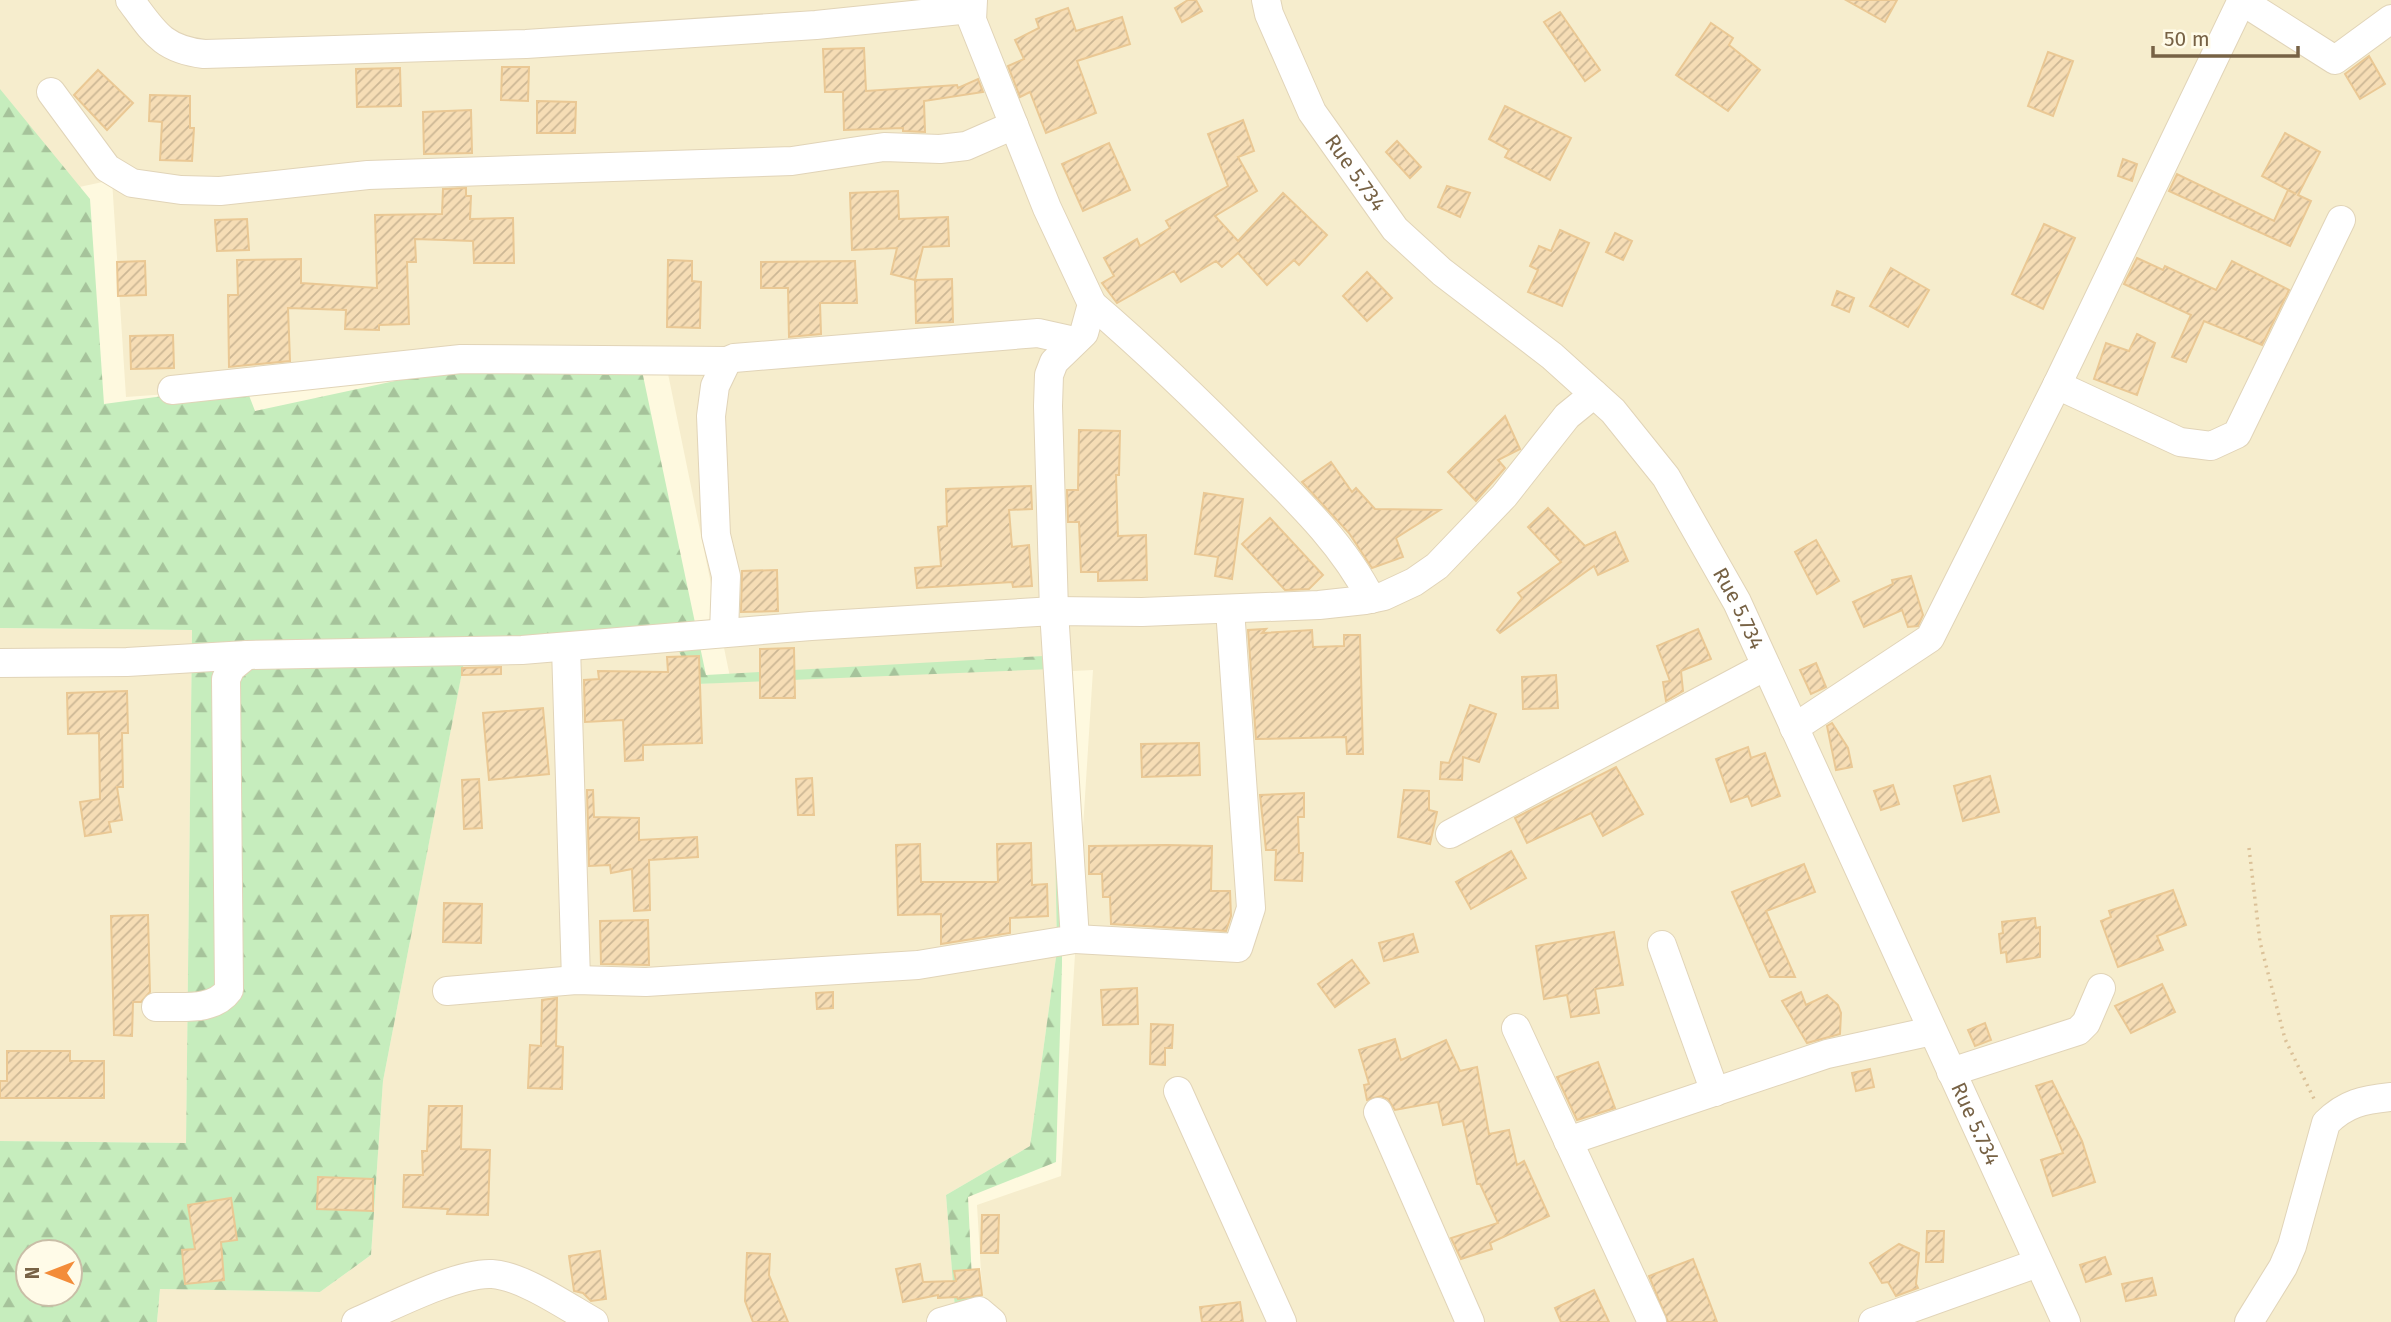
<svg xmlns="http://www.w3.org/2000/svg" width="2391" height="1322" font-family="'Fira Sans',sans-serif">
	<defs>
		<pattern id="forest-firs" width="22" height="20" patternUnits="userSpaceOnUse" patternTransform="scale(1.75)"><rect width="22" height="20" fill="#c6edbd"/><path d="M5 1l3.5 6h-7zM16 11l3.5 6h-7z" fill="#a6c39b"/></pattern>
		<pattern id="building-hatch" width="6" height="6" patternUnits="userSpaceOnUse" patternTransform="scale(1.75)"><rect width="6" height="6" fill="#f6ddb5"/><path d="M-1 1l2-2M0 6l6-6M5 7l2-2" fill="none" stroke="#ccb795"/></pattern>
	</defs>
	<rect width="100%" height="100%" fill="#fef9df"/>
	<g fill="#f6edcd">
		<path d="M0,0H2391V1322H984L977,1205L1061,1176L1093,670L1053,672L1057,950L1030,1146L946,1195L956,1322H157L160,1289L320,1292L371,1255L383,1081L464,661L665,625L697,684L731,682L665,359L126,397L112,180L0,204Z"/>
		<path d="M0,628L192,630L186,1143L0,1141Z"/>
	</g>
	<path fill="url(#forest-firs)" fill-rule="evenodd" d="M0,89L90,199L104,404L245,385L255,411L488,361L641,366L706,675L1062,655V965L1056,1162L968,1197L974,1322H956L946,1195L1030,1146L1057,950L1052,669L697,684L664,625L464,662L383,1081L371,1255L320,1292L160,1289L157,1322H0V1141L186,1143L192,630L0,628ZM28,1252H70V1294H28Z"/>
	<g fill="url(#building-hatch)" stroke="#eac894" stroke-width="2">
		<path d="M1188,0H1196L1202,11L1182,22L1175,8Z"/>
		<path d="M1846,0H1897L1885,22Z"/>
		<path d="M1068,8L1076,31L1122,17L1130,44L1077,61L1096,113L1046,133L1030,92L1020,97L1008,66L1024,59L1015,40L1039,28L1036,19Z"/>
		<path d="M1560,12L1600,70L1585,81L1544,22Z"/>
		<path d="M1711,23L1733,38L1729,45L1760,70L1728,111L1676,75Z"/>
		<path d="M864,48L866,91L957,85L958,88L978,79L983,92L924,101L925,132L903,131V128L844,130L843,92H825L823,49Z"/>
		<path d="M2048,52L2073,61L2053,116L2028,106Z"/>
		<path d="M2369,56L2385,84L2360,99L2345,74Z"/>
		<path d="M502,67H529L528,101L501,100Z"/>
		<path d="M400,68L401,106L357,107L356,69Z"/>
		<path d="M98,70L133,103L107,130L74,95Z"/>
		<path d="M150,95L190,96V128H194L192,161L160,160L162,122L149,121Z"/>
		<path d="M537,101L576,102L575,133H537Z"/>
		<path d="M1505,106L1571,138L1550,180L1505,157L1509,150L1489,139Z"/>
		<path d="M471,110L472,153L424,154L423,112Z"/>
		<path d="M1243,120L1254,151L1238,157L1257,191L1215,216L1238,241L1283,193L1327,235L1299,265L1294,260L1267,285L1238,253L1222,267L1216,261L1181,282L1174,271L1117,303L1102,283L1114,276L1104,258L1137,239L1140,246L1170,228L1166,221L1228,186L1208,134Z"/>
		<path d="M2285,133L2320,152L2298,195L2311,201L2290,246L2169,191L2177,174L2274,221L2288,190L2296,194L2262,176Z"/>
		<path d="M1397,141L1421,167L1410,178L1386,152Z"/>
		<path d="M1109,143L1130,190L1083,211L1062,164Z"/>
		<path d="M2123,159L2137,164L2132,181L2118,176Z"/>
		<path d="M1447,186L1470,193L1460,217L1438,207Z"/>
		<path d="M466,188V196H471L470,219L513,218L514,263H474L473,241L415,239L416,262H407L409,324L379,325V330L345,329L346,310L288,308L290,361L229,367L228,295H238L237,260L301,259V283L377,288L375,215L442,214L443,189Z"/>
		<path d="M898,191L899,219L948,217L949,246L923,247L915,280L891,274L897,248L852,250L850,193Z"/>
		<path d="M247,219L249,250L217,251L215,220Z"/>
		<path d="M2044,224L2075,238L2043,309L2012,294Z"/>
		<path d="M1560,230L1589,243L1562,306L1528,292L1538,270L1530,266L1539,246L1551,251Z"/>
		<path d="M1615,233L1632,241L1623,260L1606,252Z"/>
		<path d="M2137,258L2163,270L2165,266L2216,290L2232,261L2289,290L2262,345L2204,321L2186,362L2172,357L2191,315L2124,284Z"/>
		<path d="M668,260L692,261V281L701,282L700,328L667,327Z"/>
		<path d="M145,261L146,295L118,296L117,262Z"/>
		<path d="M855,261L857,303H820L821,334L789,337L788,288H761V262Z"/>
		<path d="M1891,268L1929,290L1908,327L1870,306Z"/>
		<path d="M1367,272L1392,298L1367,321L1343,296Z"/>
		<path d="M952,279L953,322L916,323L915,280Z"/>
		<path d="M1837,291L1854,298L1849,312L1832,305Z"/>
		<path d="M2137,334L2155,343L2137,395L2094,379L2106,343L2129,351Z"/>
		<path d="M173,335L174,368L131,369L130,336Z"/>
		<path d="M1505,416L1520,449L1498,460L1505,468L1476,501L1448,472Z"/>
		<path d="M1079,430L1120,431L1119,475H1116L1118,536L1146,535L1147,580L1098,581V572H1081L1079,522H1068L1067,490H1078Z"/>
		<path d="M1331,462L1352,492L1356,488L1375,509L1440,510L1396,538L1403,557L1372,568L1349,533L1302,482Z"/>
		<path d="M1031,486L1032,509L1009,510L1012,547L1029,545L1032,586L1013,587L1012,582L917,588L915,568L941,566L938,527L947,526L946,489Z"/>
		<path d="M1204,493L1243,499L1232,579L1215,576L1218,557L1195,554Z"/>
		<path d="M1548,508L1585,546L1615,532L1628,561L1598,575L1594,566L1500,633L1497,630L1522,598L1518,593L1561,562L1528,527Z"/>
		<path d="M1270,518L1323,575L1309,589L1285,590L1242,544Z"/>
		<path d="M1816,540L1839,581L1817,594L1795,552Z"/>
		<path d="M777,570L778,611L741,612L742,571Z"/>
		<path d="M1911,576L1923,615L1918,626L1908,627L1902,610L1864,627L1853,602L1893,584L1892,580Z"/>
		<path d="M1266,629L1262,633L1312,630L1313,647L1344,646V635H1360L1363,754H1347L1346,737L1256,739L1248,630Z"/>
		<path d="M1698,629L1711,659L1681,671L1683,691L1666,701L1663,682L1670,681L1657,646Z"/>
		<path d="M794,648L795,698H760V649Z"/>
		<path d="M699,656L702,743L643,745V760L625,761L623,720L585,722L584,680L599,679L598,671L668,672L667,657Z"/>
		<path d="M1816,663L1826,687L1811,694L1800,670Z"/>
		<path d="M501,667V674L462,675V668Z"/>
		<path d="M1556,675L1558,708L1523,709L1522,677Z"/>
		<path d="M127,691L128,733H122L123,787H117L122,820L109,822L111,832L85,836L80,802L100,799L99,733L68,734L67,693Z"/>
		<path d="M1470,705L1496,714L1479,762L1463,757L1462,780L1440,779L1441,762L1449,763Z"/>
		<path d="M543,708L549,774L489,780L483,713Z"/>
		<path d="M1832,723L1848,748L1852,767L1836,770L1827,726Z"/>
		<path d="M1199,743L1200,775L1142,777L1141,744Z"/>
		<path d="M1748,747L1751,758L1765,753L1780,796L1752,806L1748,796L1731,802L1716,759Z"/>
		<path d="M1616,767L1643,814L1603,836L1591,813L1527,843L1515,818Z"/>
		<path d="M1990,776L1999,812L1963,821L1954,786Z"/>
		<path d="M812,778L814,815H798L796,779Z"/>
		<path d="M479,779L482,828L464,829L462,780Z"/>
		<path d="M1893,785L1899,804L1881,810L1874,791Z"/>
		<path d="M587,790H593L594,817L639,818V840L697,837L698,857L649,860L650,910L634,911L632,869L611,873L610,865L589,866Z"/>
		<path d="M1404,790L1429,791V810L1437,812L1430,844L1398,837Z"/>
		<path d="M1304,793V817H1298L1299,853H1303L1302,881L1275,880L1276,850H1266L1260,795Z"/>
		<path d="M1031,843L1032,885L1047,884L1048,916L1010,918V933L941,944V914L898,915L896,845L920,844L921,882H998L997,844Z"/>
		<path d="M1166,845L1212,846L1211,891H1230L1231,916L1226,931L1111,924L1110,897H1103L1102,874H1089V846Z"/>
		<path d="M1511,851L1526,878L1471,909L1456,882Z"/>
		<path d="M1804,864L1815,892L1766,911L1795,977H1770L1732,892Z"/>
		<path d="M2173,890L2186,925L2157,936L2163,950L2118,967L2101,921L2111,917L2109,911Z"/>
		<path d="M444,903L482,904L481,943L443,942Z"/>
		<path d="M148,915L150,992L141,1002H133L132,1036L114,1035L111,916Z"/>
		<path d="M2035,918L2036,928L2040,927V957L2007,962L2006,952L2001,953L1999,934L2003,933L2002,922Z"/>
		<path d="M648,920L649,965L601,964L600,921Z"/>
		<path d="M1614,932L1623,985L1595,989L1599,1013L1571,1017L1567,995L1544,999L1536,946Z"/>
		<path d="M1413,934L1418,952L1384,961L1379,943Z"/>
		<path d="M1352,960L1369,983L1335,1007L1318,984Z"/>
		<path d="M2162,984L2175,1012L2131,1033L2115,1006Z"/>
		<path d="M1137,988L1138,1024L1103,1025L1101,990Z"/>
		<path d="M833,992V1008L817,1009L816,993Z"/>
		<path d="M1801,992L1806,1005L1827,995L1838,1005L1841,1013L1840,1034L1807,1043L1782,1001Z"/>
		<path d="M557,998L556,1046L563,1047L562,1089L528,1088L530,1045L541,1046L542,1000Z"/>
		<path d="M1985,1023L1991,1040L1975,1046L1968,1030Z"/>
		<path d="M1151,1024L1173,1025L1172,1048H1165V1065L1150,1064Z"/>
		<path d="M1395,1039L1401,1060L1446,1040L1460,1071L1477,1067L1489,1134L1509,1130L1517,1165L1524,1161L1549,1216L1490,1243L1492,1249L1461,1259L1451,1238L1498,1223L1480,1184H1477L1463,1121L1443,1125L1438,1102L1395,1110L1388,1099L1381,1096L1367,1100L1364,1085L1369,1084L1359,1050Z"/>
		<path d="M7,1051H70V1061H104V1098H0V1081H7Z"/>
		<path d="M1598,1062L1615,1108L1577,1120L1557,1077Z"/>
		<path d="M1870,1069L1874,1087L1856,1091L1852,1073Z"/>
		<path d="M2052,1081L2082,1141L2095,1182L2053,1196L2041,1160L2063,1153L2036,1086Z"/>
		<path d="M429,1106H462L461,1149L490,1150L488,1215L447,1214L448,1209L403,1207L404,1175H423L422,1151H427Z"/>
		<path d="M318,1177L373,1179V1211L317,1209Z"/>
		<path d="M231,1198L237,1240L221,1242L224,1280L185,1284L182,1250L195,1249L188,1205Z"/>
		<path d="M982,1215H999L998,1253H981Z"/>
		<path d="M1927,1231H1944L1943,1262H1926Z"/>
		<path d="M1899,1244L1919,1253L1916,1284L1918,1288L1896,1296L1888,1282L1882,1283L1870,1263Z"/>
		<path d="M600,1251L606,1299L591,1301L583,1293L574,1291L569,1256Z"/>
		<path d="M747,1253L770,1254L769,1275L788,1322H753L745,1301Z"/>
		<path d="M2105,1257L2111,1274L2086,1282L2080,1265Z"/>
		<path d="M1693,1259L1717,1322H1668L1649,1276Z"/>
		<path d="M920,1264L923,1282L956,1281L954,1271L979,1269L982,1295L958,1299L957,1297L938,1298V1295L903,1302L896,1269Z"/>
		<path d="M2152,1278L2156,1295L2126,1301L2122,1284Z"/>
		<path d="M1594,1290L1609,1322H1561L1555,1308Z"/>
		<path d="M1240,1302L1243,1322H1202L1200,1307Z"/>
	</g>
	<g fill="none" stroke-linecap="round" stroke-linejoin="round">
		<g stroke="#e1d4b8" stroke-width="30">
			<g id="minor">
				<path d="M130,0C154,32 162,49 204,54L526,44L816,25L970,9"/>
				<path id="s1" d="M1266,0L1269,14L1312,112L1395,229L1442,272L1552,356L1613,411L1666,477L1737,602L2066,1322"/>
				<path d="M2242,1L2335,60L2391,19"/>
				<path d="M51,92L107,168L132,183L181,190L220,191L368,175L792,161L884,147L940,149L966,146L1014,125"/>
				<path d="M1092,304C1149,353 1203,405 1256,459C1298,501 1344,545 1371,599"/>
				<path d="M2057,385L2180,442L2211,446L2237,434L2341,220"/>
				<path d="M172,390L461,359L727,361L734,358L1038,333L1074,341"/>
				<path d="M724,633L726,576L716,535L711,416L715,386L727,361"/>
				<path d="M566,647L576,980"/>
				<path d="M0,663L127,662L247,655L522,650L811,626L1054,611L1142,612L1319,605L1365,600L1384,596L1414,582L1437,566L1504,496L1567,416L1594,394"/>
				<path d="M1794,728L1930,638L2057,385L2242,0"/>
				<path d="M1450,834L1766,666"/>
				<path d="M1075,939L1238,948L1251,908L1230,609"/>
				<path d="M1662,945L1715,1092"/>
				<path d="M447,991L576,980L646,982L918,965L1075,939L1054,611L1048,406L1049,375L1054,362L1084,333L1092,304L1047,208L972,20L973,0"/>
				<path d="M156,1007C182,1006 213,1012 229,990L226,679L231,668L247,655"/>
				<path d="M1516,1028L1652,1322"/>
				<path d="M1951,1072L2078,1031L2086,1023L2101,988"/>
				<path d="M1178,1091L1282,1322"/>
				<path d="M1378,1112L1470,1322"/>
				<path d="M1568,1141L1827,1054L1932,1031"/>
				<path d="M356,1322C388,1308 458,1272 492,1274C523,1276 567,1307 594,1322"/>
				<path d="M941,1322L979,1311L992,1322"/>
				<path d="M1873,1322L2038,1263"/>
				<path d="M2249,1322L2283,1267L2292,1246L2326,1123C2346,1103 2363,1100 2391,1097"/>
			</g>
		</g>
		<path stroke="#dbc198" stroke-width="3.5" stroke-dasharray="2 5" stroke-linecap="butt" d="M2249,848L2260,942L2285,1039L2316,1103"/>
		<use href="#minor" stroke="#fff" stroke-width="28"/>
	</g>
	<g text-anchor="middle" stroke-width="5" stroke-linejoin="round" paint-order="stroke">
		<g font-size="21" fill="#776245" stroke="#fffbe8">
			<text dy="7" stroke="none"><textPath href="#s1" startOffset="196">Rue 5.734</textPath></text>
			<text dy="7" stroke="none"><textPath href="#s1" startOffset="784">Rue 5.734</textPath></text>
			<text dy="7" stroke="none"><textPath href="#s1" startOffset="1351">Rue 5.734</textPath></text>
		</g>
	</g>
	<g transform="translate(49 1273) rotate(270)"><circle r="33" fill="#fffbe8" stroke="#c9bea7" stroke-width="2"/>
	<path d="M0-5L12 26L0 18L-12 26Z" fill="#f38c39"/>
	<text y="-10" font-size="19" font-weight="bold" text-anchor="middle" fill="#776245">N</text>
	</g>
	<path d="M2153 46v10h145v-10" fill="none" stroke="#776245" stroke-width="3.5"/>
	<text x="2164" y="46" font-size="21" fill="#776245" stroke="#fffbe8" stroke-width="5" paint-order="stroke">50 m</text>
</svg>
